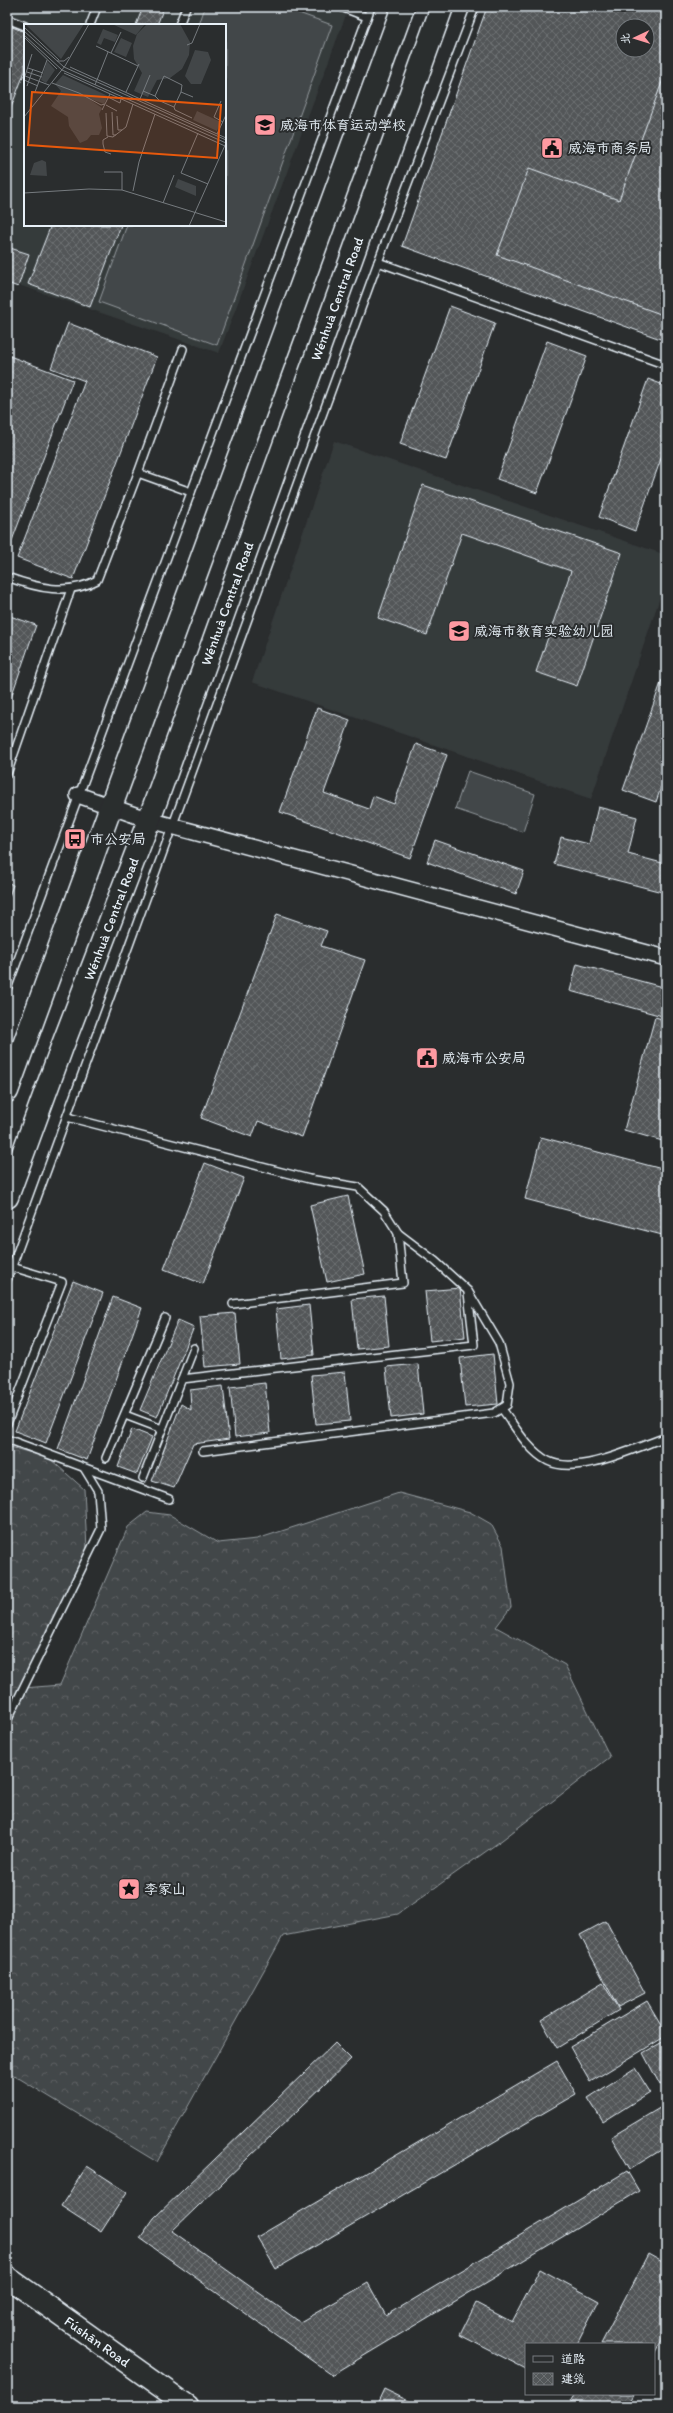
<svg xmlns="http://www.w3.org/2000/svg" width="673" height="2413" font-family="Itim,'LXGW WenKai TC',sans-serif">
	<defs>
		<pattern id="forest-crowns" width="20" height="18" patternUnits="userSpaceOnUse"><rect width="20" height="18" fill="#424648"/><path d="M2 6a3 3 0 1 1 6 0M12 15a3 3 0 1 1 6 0" fill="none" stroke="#5d6163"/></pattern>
		<pattern id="building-cross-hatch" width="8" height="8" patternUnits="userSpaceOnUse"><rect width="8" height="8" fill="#535759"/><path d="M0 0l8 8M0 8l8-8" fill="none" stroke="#6c7072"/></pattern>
	</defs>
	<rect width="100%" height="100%" fill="#2a2d2e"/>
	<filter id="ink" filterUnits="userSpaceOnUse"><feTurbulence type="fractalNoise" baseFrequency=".025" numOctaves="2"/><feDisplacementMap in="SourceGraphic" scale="8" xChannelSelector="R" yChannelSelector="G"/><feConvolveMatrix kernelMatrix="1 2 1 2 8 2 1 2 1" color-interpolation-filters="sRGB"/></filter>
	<g filter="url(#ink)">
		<g fill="#363a3b" fill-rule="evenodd">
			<path d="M7,7H349L219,353L7,281ZM25,25H225V225H25Z"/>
			<path d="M334,441L666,555V580L591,799L252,682Z"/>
		</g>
		<path fill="url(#forest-crowns)" stroke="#959ca0" d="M7,1446L49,1458L84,1489L87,1549L24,1688L60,1685L128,1527L147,1512L170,1515L218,1543L257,1539L399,1493L470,1512L491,1524L503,1546L511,1607L496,1627L565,1665L610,1757L502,1840L398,1914L283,1936L157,2162L7,2071Z"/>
		<g fill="#424648" stroke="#959ca0">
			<path d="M205,7H282L332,25L217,345L99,302L127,225H225V25H199Z"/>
			<path d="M468,771L535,794L523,832L455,809Z"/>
		</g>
		<g fill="url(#building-cross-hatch)" stroke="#e8f1f8" fill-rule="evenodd">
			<path d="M143,7H164L157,25H136Z"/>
			<path d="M487,7H666V341L402,246ZM623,26H647V50H623Z"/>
			<path d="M7,25L25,32V71L7,118Z"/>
			<path d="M666,71V316L497,255L529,168L619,200Z"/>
			<path d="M51,225H121L90,307L28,284Z"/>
			<path d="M7,247L29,254L18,287L7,283Z"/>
			<path d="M450,306L495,323L446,460L400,444Z"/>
			<path d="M68,323L157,357L73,579L17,558L85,381L51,368Z"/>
			<path d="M547,341L587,356L537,493L497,479Z"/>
			<path d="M7,355L73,380L8,551L7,550Z"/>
			<path d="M648,379L666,386V445L635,531L599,517Z"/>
			<path d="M423,485L622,553L577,686L536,672L571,571L462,533L427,635L378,618Z"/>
			<path d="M7,615L36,625L7,709Z"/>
			<path d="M662,680L666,682V773L656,802L623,790Z"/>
			<path d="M317,708L350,720L324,793L369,809L373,796L394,804L416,744L447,755L410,858L280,812Z"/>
			<path d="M598,807L637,817L628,854L666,864V893L554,864L561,837L589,844Z"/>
			<path d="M435,840L524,871L516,894L427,862Z"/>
			<path d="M7,882L13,885L7,902Z"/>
			<path d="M277,914L327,931L321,946L365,960L302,1137L258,1121L252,1137L201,1118Z"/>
			<path d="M577,964L666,988V1017L570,991Z"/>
			<path d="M655,1017L666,1020V1142L624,1130Z"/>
			<path d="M541,1137L666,1170V1236L525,1199Z"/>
			<path d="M205,1163L244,1178L203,1284L164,1269Z"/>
			<path d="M348,1196L365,1274L327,1282L310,1205Z"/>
			<path d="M73,1281L103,1293L46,1443L15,1431Z"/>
			<path d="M460,1288L465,1337L430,1341L425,1291Z"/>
			<path d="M384,1296L389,1346L357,1349L352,1299Z"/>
			<path d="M113,1297L142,1308L87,1460L58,1449Z"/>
			<path d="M309,1305L314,1355L281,1359L276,1309Z"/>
			<path d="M235,1313L240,1364L205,1367L200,1316Z"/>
			<path d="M178,1320L194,1327L157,1417L140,1410Z"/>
			<path d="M493,1354L498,1404L465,1407L460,1358Z"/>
			<path d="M418,1364L423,1414L391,1418L386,1367Z"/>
			<path d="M345,1372L350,1421L316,1424L311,1375Z"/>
			<path d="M265,1383L270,1433L235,1437L230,1387Z"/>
			<path d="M223,1386L229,1439L193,1444L174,1488L152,1481L181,1404L191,1410L190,1390Z"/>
			<path d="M132,1429L152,1437L137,1474L118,1467Z"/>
			<path d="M606,1921L645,1993L618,2007L580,1935Z"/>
			<path d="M603,1983L619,2010L557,2048L541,2020Z"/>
			<path d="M647,2001L666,2033V2036L590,2082L570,2047Z"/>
			<path d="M666,2040V2082L660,2085L643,2053Z"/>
			<path d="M335,2043L351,2059L172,2231L300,2322L368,2283L386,2316L627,2171L639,2191L332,2375L140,2238L154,2218Z"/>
			<path d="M557,2061L576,2094L276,2269L257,2237Z"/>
			<path d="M635,2068L650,2092L603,2122L588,2098Z"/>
			<path d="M663,2106L666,2112V2147L630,2169L611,2137Z"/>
			<path d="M87,2166L127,2192L101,2232L61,2206Z"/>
			<path d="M648,2254L666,2264V2333L654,2356V2344H601Z"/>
			<path d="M540,2269L599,2301L577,2344H526V2369L460,2335L476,2303L512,2322Z"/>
			<path d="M384,2389L419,2406H376Z"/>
			<path d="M575,2394H634L628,2406H583L571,2400Z"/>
		</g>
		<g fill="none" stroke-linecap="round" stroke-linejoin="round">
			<g stroke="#e8f1f8" stroke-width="10">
				<g id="lane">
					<path d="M341,7L367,17"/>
					<path d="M7,19L25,26"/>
					<path d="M90,25L97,7"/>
					<path d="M179,25L186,7"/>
					<path d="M378,262L666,365"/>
					<path d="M138,473L191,492"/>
					<path d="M7,577C37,588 68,596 97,580L138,473L183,349"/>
					<path d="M7,774L71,589"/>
					<path d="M7,989L371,7"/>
					<path d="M67,1117L309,1179L358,1187L384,1211L398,1233L435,1261L468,1291L499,1343L510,1383L507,1405L494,1413L203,1451"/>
					<path d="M7,1280L378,262L475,7"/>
					<path d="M233,1304L403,1283L398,1233"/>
					<path d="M182,1379L474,1345L468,1293"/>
					<path d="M502,1409C515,1426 528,1451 548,1461C578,1476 637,1447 666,1437"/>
					<path d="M125,1415L162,1429"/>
					<path d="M7,1424L62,1282L12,1267"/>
					<path d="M7,1439L169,1499"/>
					<path d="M106,1458L165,1318"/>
					<path d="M143,1478L194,1348"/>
					<path d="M7,1721L101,1529L98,1491L84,1468"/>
				</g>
			</g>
			<g stroke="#e8f1f8" stroke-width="18">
				<path id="street" d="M78,795L149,820L666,958"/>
			</g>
			<g stroke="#e8f1f8" stroke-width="24">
				<g id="secondary">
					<path id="s1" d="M7,2277L188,2406"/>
				</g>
			</g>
			<g stroke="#e8f1f8" stroke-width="25">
				<g id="primary">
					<path d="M7,1091L403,7"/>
					<path id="s2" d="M7,1197L62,1047L149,820L442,7"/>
				</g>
			</g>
			<use href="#lane" stroke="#2a2d2e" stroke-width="7"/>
			<use href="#street" stroke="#2a2d2e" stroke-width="15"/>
			<use href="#secondary" stroke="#2a2d2e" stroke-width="21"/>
			<use href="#primary" stroke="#2a2d2e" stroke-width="22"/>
		</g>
	</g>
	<defs>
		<g id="university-square" transform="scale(1.15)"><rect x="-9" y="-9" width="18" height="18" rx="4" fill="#ff9aa2" stroke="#2a2d2e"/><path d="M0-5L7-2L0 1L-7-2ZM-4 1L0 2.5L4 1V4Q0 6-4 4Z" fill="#111"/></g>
		<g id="civic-square" transform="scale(1.15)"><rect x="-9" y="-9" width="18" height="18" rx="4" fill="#ff9aa2" stroke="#2a2d2e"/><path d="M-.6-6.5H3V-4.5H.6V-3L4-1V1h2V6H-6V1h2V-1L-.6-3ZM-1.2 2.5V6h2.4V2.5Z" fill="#111"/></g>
		<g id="school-square" transform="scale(1.15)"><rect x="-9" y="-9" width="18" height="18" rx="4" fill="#ff9aa2" stroke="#2a2d2e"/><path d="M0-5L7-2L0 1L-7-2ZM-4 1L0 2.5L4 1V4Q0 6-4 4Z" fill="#111"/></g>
		<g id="bus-square" transform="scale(1.15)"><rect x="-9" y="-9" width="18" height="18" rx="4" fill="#ff9aa2" stroke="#2a2d2e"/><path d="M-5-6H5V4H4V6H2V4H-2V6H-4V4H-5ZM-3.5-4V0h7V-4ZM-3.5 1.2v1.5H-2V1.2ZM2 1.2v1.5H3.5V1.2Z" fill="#111"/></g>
		<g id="sight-square" transform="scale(1.15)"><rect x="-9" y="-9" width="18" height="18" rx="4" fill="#ff9aa2" stroke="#2a2d2e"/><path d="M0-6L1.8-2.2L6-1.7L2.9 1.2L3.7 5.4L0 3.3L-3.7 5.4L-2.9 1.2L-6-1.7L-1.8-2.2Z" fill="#111"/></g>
	</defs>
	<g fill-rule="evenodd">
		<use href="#university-square" x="265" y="125"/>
		<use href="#civic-square" x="552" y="148"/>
		<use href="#school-square" x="459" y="631"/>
		<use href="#bus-square" x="75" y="839"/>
		<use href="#civic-square" x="427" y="1058"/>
		<use href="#sight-square" x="129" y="1889"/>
	</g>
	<g text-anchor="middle" stroke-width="4" stroke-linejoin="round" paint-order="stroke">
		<g font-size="14" fill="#e8f1f8" stroke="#2a2d2e" text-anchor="start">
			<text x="280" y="130">威海市体育运动学校</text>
			<text x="568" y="153">威海市商务局</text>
			<text x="474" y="636">威海市教育实验幼儿园</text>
			<text x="90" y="844">市公安局</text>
			<text x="442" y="1063">威海市公安局</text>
			<text x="144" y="1894">李家山</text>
		</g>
		<g font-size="14" fill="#e8f1f8" stroke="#2a2d2e">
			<text dy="5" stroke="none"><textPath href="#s2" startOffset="957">Wénhuà Central Road</textPath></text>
			<text dy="5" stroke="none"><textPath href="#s2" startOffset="633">Wénhuà Central Road</textPath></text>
			<text dy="5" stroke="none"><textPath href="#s2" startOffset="297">Wénhuà Central Road</textPath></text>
			<text dy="5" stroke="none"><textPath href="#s1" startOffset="111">Fúshān Road</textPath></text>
		</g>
	</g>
	<g transform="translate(24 24)">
		<rect width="202" height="202" fill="#2a2d2e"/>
		<path d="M88,0H121L112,11ZM23,37L31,46L22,59L17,56Z" fill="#424648"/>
		<path d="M39,51L84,72L80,80L64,74L78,84L75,90L78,104L75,111H67L63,116L56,119L45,102L44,93L27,82L37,67L31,60ZM18,136L22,138L23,152L6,151L10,139Z" fill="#424648"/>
		<path d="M1,0H60L37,35ZM123,0H156L166,18L165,31L158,45L146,54L133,56L124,73L110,67L118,49L110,35L109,22L113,10ZM79,5L94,11L91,18L80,14L77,21L73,19ZM97,14L108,19L102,33L90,28ZM171,26L184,28L187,36L177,60H167L161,52ZM173,87L197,98L193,107L169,96ZM154,155L172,162V172L151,163Z" fill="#424648"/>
		<path fill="none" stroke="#767b7f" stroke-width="1" d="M0,3L35,36M0,7L40,43L202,116M0,11L38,46L202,119L165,202M0,13L33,45M163,21L168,19L176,0M72,22L114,42M87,29L97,8M8,30L1,52L25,61M33,37H40L45,33M46,43L202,114M4,44L19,49M3,48L18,53M40,49L201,122M0,56L14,62M28,59L55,69L77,81L81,80M71,61L84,28M3,62L9,45M119,67L131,72L140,52L158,61L157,68M11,68L23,36M102,68L115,40M131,72L136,77L150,83M84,73L96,79L97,75M116,75L126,51M197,77L190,93L199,98M82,81L93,87M78,86L86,70M88,88L89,111H92M82,89L83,112L89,113L102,103L109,80M93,92L94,106H98M0,93L41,42L65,0M168,94L151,86L150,83L157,68L169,73M174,109L157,149L184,160M193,110L202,91M84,113L79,116V120L81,128L87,130M80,148H98V166M109,167L115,138L131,90M0,169L65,165L98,166L202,198M139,179L150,151"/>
		<path fill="#e8590c" fill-opacity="0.15" stroke="#e8590c" stroke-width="2" d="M8,68L197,81L193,134L4,121Z"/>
		<rect width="202" height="202" fill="none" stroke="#e8f1f8" stroke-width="2"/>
	</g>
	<rect width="673" height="2413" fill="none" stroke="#2a2d2e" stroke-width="24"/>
	<rect x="12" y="12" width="649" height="2389" fill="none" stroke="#e8f1f8" stroke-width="1.5" filter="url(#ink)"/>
	<rect x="525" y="2343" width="130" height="52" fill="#2a2d2e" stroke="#767b7f"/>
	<rect x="533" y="2356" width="20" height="6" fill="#2a2d2e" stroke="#767b7f"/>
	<text x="561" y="2363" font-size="12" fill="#e8f1f8">道路</text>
	<rect x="533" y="2373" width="20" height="12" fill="url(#building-cross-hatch)" stroke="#767b7f"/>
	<text x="561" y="2383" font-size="12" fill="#e8f1f8">建筑</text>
	<g transform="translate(635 38) rotate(266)"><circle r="19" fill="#2a2d2e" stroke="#767b7f"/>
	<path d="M0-3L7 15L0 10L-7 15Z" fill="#ff9aa2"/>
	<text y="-6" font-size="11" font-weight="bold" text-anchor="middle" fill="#e8f1f8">北</text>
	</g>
</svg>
